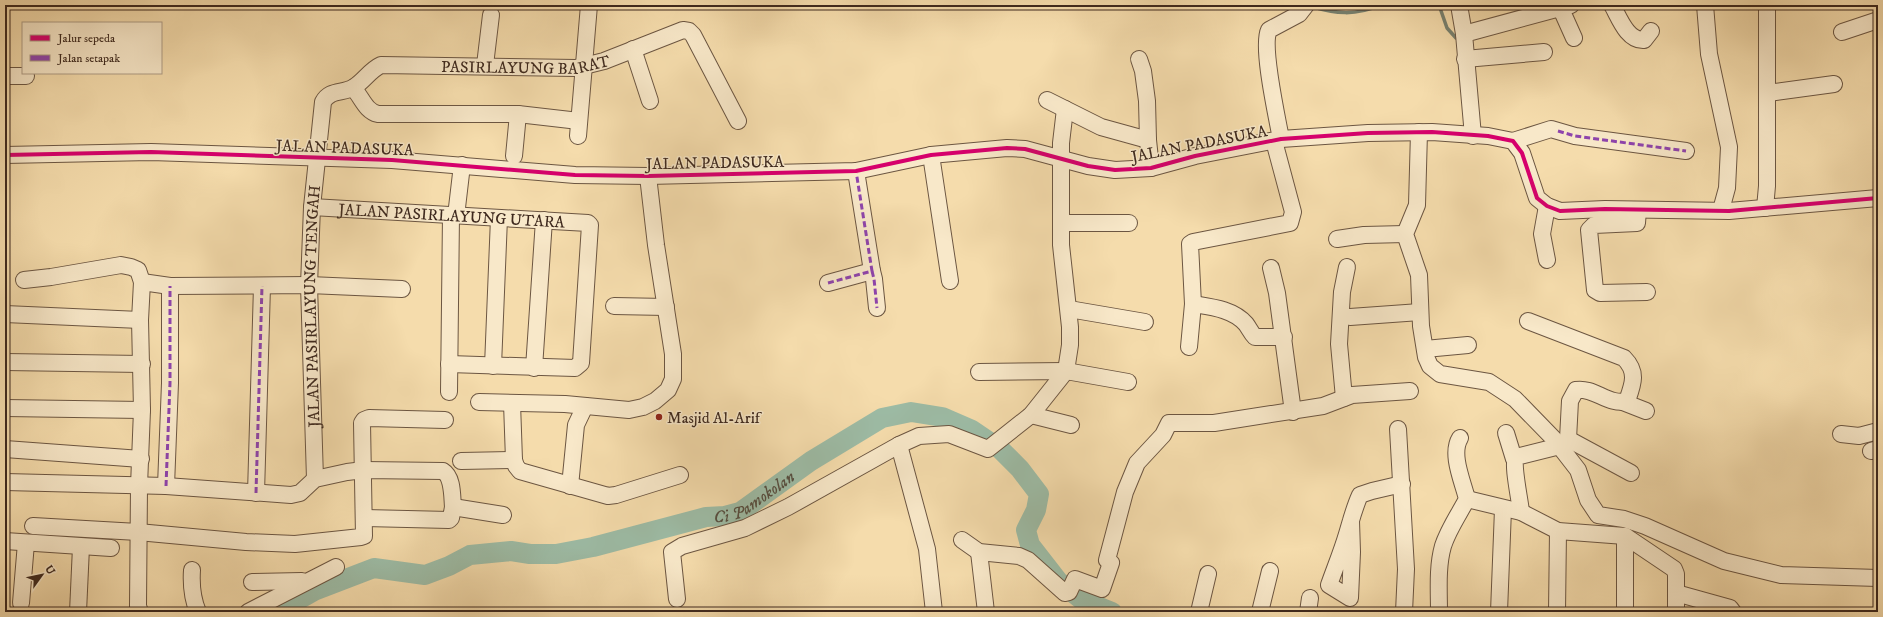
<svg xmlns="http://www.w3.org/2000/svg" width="1883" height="617" font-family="'IM FELL DW Pica',serif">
	<rect width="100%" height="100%" fill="#f5dcac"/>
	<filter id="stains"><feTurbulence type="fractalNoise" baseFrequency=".005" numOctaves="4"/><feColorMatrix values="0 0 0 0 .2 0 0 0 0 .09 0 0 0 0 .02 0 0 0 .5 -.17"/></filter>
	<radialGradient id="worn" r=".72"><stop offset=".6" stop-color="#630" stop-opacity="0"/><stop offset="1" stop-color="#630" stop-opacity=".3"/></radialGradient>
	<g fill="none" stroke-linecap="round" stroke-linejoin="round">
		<g stroke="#778170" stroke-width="3.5">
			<path d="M258,5L315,8L344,5"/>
			<path d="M1168,5H1171"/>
			<path d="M1439,5L1447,28L1456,38H1459"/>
			<path d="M1310,6C1336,14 1355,16 1381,5"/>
		</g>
		<path stroke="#9dbca6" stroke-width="20" id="s1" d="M277,612L314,591L374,568L425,575L449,566L470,555L511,551L530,554H556L593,547L706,517L725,516L740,512L811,461L882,418L911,412L942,417L972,430L1000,449L1020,469L1039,494L1036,510L1026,530L1030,545L1058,581L1082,600L1112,612"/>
		<g stroke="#6c5642" stroke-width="18">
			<g id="minor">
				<path d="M1459,5L1464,34"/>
				<path d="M1612,5C1619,17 1627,41 1644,40L1651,31"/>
				<path d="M1705,5L1709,54L1729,147L1727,188L1721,210"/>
				<path d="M1561,9L1574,38"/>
				<path d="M1842,32L1878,20"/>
				<path d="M633,49L650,101"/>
				<path d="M1139,59L1143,71L1147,101L1148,140L1151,168"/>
				<path d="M1465,59L1544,52"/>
				<path d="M485,65L491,15"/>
				<path d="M5,76H26"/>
				<path d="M353,88C362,97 365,111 378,114H518L579,121"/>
				<path d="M1768,93L1834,84"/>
				<path d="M1047,100L1101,127L1148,140"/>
				<path d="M1419,132L1417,205L1405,234L1419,275L1421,326L1426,357L1430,366L1440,374L1489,382L1515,399L1554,439L1578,470L1588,500L1598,515L1624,519L1645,526L1724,561L1781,575L1878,578"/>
				<path d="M578,136L589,5"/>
				<path d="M1473,136L1464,34L1571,5"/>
				<path d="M1281,139C1277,117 1261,46 1269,30L1299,14L1306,5"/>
				<path d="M1513,141L1551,129L1575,136L1686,151"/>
				<path d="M5,155L151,152L392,160L575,175L648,176L856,171L931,155L1007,148L1025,149L1088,166L1115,170L1151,168L1195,156L1281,139L1368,133L1432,132L1488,136L1513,141L1522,153L1537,198L1547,206L1560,211L1605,209L1729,211L1878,198"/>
				<path d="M931,155L950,281"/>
				<path d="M514,156L518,114"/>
				<path d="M1547,206L1542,234L1547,260"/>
				<path id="s2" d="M312,207L588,223L590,225L581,363L575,368L449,364"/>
				<path d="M1765,208L1767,186V5"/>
				<path d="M1638,210L1637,223L1594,225L1589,230L1595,290L1600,293L1647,292"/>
				<path d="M456,216L462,165"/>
				<path d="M1061,223H1129"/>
				<path d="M1337,239L1364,235L1405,234"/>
				<path d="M1271,268L1277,293L1293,412"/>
				<path d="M872,271L874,279L877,308"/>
				<path d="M24,280L51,277L121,265L131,267L138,270L142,282"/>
				<path d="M828,283L872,271L856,171"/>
				<path d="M1193,304C1211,307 1233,309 1246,324C1249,328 1251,333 1255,337H1284"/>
				<path d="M614,306L666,307"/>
				<path d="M1069,309L1145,322"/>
				<path d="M5,314L140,320"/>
				<path d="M1350,317L1420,312"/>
				<path d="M1189,347L1193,304L1190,244L1193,242L1290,223L1293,212L1274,141"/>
				<path d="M1425,349L1468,345"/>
				<path d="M5,362L142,364"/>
				<path d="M493,366L499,218"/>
				<path d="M534,368L544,220"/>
				<path d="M979,372L1066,371L1128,382"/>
				<path d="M449,392L451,215"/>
				<path d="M1344,398L1339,344L1342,292L1347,267"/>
				<path d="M479,402L565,404L629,410L643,407L655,401L668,390L673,379V354L656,245L648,176"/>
				<path d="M1623,402L1646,411"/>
				<path d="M512,403L514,460L516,466L520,471L608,496L616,495L680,475"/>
				<path d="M5,408L142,410"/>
				<path d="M1031,415L1071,425"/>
				<path d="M1398,429L1406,569L1404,612"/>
				<path d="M1506,433L1514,459"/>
				<path d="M1841,434L1859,436L1878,431"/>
				<path d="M1568,439L1631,473"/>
				<path d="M899,445L927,549L934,612"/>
				<path d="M5,449L141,459"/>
				<path d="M1871,451L1878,449"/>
				<path d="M461,461L514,460"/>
				<path id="s3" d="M315,479L309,285L312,207L323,102C330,89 343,94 354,87C364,81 370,70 381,65L576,68L604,61L683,30L689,31L693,35L738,121"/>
				<path d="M5,482L166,486L291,495L300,493L315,479L347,472L364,470L443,471C453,477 452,496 453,507"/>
				<path d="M166,486L170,383V286"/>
				<path d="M570,486L576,425L585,406"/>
				<path d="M256,493L262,286"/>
				<path d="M1467,499L1521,512L1558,531L1625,536L1674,569L1676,574V612"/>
				<path d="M1521,512C1520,500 1512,465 1516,457L1560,446L1568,439L1570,401L1576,390C1594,387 1609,406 1627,401C1633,384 1638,372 1624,358L1528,321"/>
				<path d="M365,518L449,520L451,518L453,507L503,515"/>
				<path d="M1351,521L1352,552L1350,598L1329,585C1335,568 1342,551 1347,534C1351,521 1354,508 1360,495L1372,491L1402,484"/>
				<path d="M33,526L138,532L246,542L295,544L361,537L364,536L362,423L364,420L369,418L445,420"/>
				<path d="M962,540L979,552L1019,556L1028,560L1065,593L1069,592L1075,579L1102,589L1111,563L1107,560L1125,492L1137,463L1163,435L1169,423H1214L1323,406L1352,395L1410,391"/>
				<path d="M5,541L111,548"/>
				<path d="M979,552L986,612"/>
				<path d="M192,570C191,585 192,598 198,612"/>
				<path d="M252,582L302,581"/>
				<path d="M1676,593L1730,608L1733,612"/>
				<path d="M677,599L672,552L682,546L745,528L788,507L899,445L919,436L949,434L988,449L1031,415L1066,371L1070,345V327L1061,245V143L1065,109"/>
				<path d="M21,603L26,543"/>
				<path d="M78,612L81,547"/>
				<path d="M140,612L138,606L139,486L142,410L140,320L142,282L170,286L309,285L402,289"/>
				<path d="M248,612L336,567"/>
				<path d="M1199,612L1208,574"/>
				<path d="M1260,612L1270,571"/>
				<path d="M1308,612L1310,598"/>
				<path d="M1439,612C1439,591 1437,567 1443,546C1448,530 1459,514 1467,499C1463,482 1450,454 1460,438"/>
				<path d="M1499,612L1503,509"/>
				<path d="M1557,612L1558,531"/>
				<path d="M1625,612V536"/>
			</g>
		</g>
		<use href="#minor" stroke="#f8e8c9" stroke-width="16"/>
		<g stroke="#8e44ad" stroke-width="3" stroke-dasharray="6 3" stroke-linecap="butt">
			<path d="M1558,131L1575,136L1686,151"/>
			<path d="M872,271L874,279L877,308"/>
			<path d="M828,283L872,271L856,171"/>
			<path d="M166,486L170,383V286"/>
			<path d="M256,493L262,286"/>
		</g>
		<g stroke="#f8e8c9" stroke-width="6">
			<path id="cycleway" d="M5,155L151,152L392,160L575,175L648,176L856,171L931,155L1007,148L1025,149L1088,166L1115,170L1151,168L1195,156L1281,139L1368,133L1432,132L1488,136L1513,141L1522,153L1537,198L1547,206L1560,211L1605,209L1729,211L1878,198"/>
		</g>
		<use href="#cycleway" stroke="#d6006c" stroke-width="4"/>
	</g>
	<circle fill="#8f2418" stroke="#f8e8c9" stroke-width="1.5" cx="659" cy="417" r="4"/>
	<g text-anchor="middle" stroke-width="3" stroke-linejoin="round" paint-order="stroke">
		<g font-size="16" fill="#3e291e" stroke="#f8e8c9">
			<text dy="6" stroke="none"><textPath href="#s3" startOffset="593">PASIRLAYUNG BARAT</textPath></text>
			<text transform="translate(1199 143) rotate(-11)" y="6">JALAN PADASUKA</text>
			<text transform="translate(345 147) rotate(2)" y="6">JALAN PADASUKA</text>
			<text transform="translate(715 162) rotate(-1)" y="6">JALAN PADASUKA</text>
			<text dy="6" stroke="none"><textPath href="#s2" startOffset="140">JALAN PASIRLAYUNG UTARA</textPath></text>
			<text dy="6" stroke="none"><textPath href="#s3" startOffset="173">JALAN PASIRLAYUNG TENGAH</textPath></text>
		</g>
		<g font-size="16" fill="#3e291e" stroke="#f8e8c9" text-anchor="start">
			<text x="667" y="423">Masjid Al-Arif</text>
		</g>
		<g font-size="17" font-style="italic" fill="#564e40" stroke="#f8e8c9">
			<text dy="6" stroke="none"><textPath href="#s1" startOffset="502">Ci Pamokolan</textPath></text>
		</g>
	</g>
	<rect width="1883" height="617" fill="none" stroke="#f5dcac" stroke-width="20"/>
	<rect x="6" y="6" width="1871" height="605" fill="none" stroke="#3e291e" stroke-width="2"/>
	<rect x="10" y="10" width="1863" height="597" fill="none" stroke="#3e291e"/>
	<rect x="22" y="22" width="140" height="52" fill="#f8e8c9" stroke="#ae9c85"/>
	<rect x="30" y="35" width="20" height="6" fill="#d6006c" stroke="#ae9c85"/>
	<text x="58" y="42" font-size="12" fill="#3e291e">Jalur sepeda</text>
	<rect x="30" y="55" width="20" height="6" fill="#8e44ad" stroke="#ae9c85"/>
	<text x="58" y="62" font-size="12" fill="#3e291e">Jalan setapak</text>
	<g transform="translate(42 575) rotate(57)" stroke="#f8e8c9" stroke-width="3" paint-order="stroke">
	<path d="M0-3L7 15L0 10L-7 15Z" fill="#3e291e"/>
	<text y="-6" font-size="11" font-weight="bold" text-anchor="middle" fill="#3e291e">U</text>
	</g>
	<rect width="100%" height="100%" filter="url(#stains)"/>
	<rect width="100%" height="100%" fill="url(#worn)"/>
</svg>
